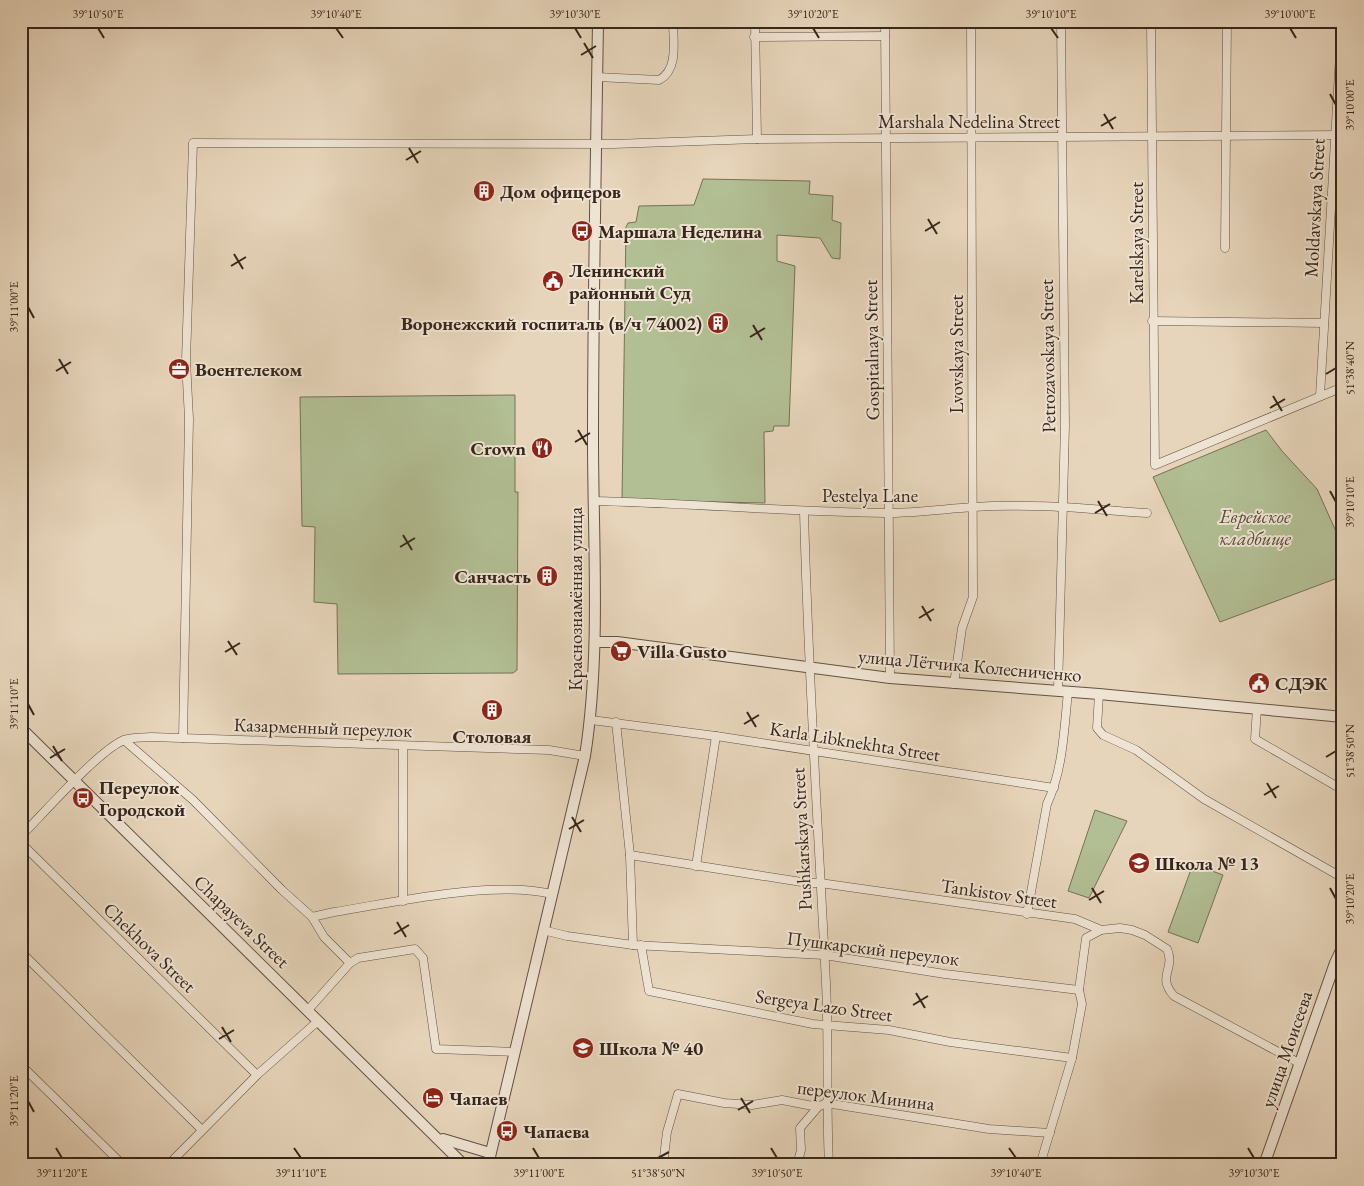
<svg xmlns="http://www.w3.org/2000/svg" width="1364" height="1186" font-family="'EB Garamond',serif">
	<rect width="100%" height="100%" fill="#e7d5bb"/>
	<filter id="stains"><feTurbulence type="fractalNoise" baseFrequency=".004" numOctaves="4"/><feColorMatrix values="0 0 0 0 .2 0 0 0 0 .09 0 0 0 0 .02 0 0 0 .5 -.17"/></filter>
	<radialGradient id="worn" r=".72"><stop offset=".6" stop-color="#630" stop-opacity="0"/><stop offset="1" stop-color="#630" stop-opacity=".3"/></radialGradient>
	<g fill="#b2be93" stroke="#747257">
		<path d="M703,179L810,181L809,194L833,196L832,220L841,223L840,259L832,258L820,238L777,235V261L795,266L789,426H774L773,431L764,432L765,503L622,500L626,227L628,223L636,222L639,206L694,205Z"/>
		<path d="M515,395V492H518L517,670L513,673L338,674L337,604L314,602L315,527L302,526L300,397Z"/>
		<path d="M1266,430L1282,451L1317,489L1343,547V576L1220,622L1153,477Z"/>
		<path d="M1095,810L1127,821L1089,898L1068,891Z"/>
		<path d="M1193,864L1223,875L1198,943L1168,932Z"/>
	</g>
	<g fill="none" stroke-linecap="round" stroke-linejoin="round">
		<g stroke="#625243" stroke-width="9">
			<g id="minor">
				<path d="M755,21L757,139"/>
				<path d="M885,21L890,678"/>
				<path d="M1151,21L1155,465L1343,387"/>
				<path d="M754,37L885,36"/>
				<path d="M597,77L659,80C679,70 673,40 673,21"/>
				<path d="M1225,248L1227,21"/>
				<path d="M1152,321L1324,323"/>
				<path d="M1320,396L1342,21"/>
				<path d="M593,501C691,503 788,512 885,513C915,513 944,509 973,507C1031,503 1089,509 1147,513"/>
				<path d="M804,511C808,669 818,826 826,983C829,1044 826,1104 829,1165"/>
				<path d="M954,684L962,628L973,597L971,21"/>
				<path d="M1058,691L1065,425L1061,21"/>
				<path d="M1099,694L1097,728L1103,735L1136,750L1204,799L1343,878"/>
				<path d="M1257,708L1255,739L1343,790"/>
				<path d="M591,720L716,736L1054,788"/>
				<path d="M616,722L630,855L633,945"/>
				<path d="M183,738L189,419L186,361L193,143L613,144L757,139L1343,135"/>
				<path d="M124,740L193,800L282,890L312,917"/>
				<path d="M21,836C43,814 99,750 124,740C132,737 143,738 151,737L549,750L585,756"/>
				<path d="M21,843L257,1075"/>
				<path d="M630,855L808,883H820L1075,919L1101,930L1120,928L1132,930L1145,935L1167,949C1176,969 1156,976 1174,996L1299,1063"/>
				<path d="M696,866L716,736"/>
				<path d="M403,901V746"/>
				<path d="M1027,914L1047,804C1063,770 1064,730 1068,692"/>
				<path d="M543,930L567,936L633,945L824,955L945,974L1079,990"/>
				<path d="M641,945L649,991L813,1024L889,1030L950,1042L1072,1058"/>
				<path d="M21,952L201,1129"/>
				<path d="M350,963L358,958L415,949L423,958L436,1049L514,1052"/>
				<path d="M308,1010L350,963L324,937L312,917L334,912C397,902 491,880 552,894"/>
				<path d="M21,1065L123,1165"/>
				<path d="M168,1165L257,1075L318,1021"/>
				<path d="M663,1165L667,1132L678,1094L724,1103L752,1105L782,1100L818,1107L826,1103L989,1129L1050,1133"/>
				<path d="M797,1165L801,1150L800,1128L818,1107"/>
				<path d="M1040,1165L1072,1058L1082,1004L1079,990L1086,938L1101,930"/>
			</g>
		</g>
		<g stroke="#625243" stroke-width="12">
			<g id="tertiary">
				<path d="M595,642H617L890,678L1099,694L1343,717"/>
				<path d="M21,728L464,1165"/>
				<path d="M443,1139L490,1153"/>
				<path d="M488,1165L585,756C601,654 593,544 593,440C593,300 596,161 598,21"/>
				<path d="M1264,1165L1335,963L1343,946"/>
			</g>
		</g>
		<use href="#minor" stroke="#efe4d3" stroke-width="8"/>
		<use href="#tertiary" stroke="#efe4d3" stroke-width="10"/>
	</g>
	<path fill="none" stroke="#36261b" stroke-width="2" d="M98,28L104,38M336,28L343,38M575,28L581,38M813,28L819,38M1051,28L1058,38M1290,28L1296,38M584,43L593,58M581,55L596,46M1330,94L1336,105M1104,114L1113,129M1101,126L1116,117M409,148L418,163M406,160L421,151M928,219L937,234M925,231L940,222M234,254L243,269M231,266L246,257M28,307L34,318M753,325L762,340M750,337L765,328M59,359L68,374M56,371L71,362M1326,374L1336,368M1273,396L1282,411M1270,408L1285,399M578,430L587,445M575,442L590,433M1330,491L1336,502M1098,501L1107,516M1095,513L1110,504M403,535L412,550M400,547L415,538M922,606L931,621M919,618L934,609M228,641L237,655M225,652L240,643M28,704L34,715M747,712L756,727M744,724L759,715M53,746L62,761M1326,757L1336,751M50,758L65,749M1267,783L1276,798M1264,795L1279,786M572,817L581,832M569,829L584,820M1092,888L1101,903M1330,888L1336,899M1089,900L1104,891M397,922L406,937M394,934L409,925M916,993L925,1008M913,1005L928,996M222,1027L231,1042M219,1039L234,1030M741,1098L750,1113M28,1101L34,1112M738,1110L753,1101M56,1148L62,1158M294,1148L301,1158M533,1148L539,1158M771,1148L777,1158M1009,1148L1016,1158M1248,1148L1254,1158M658,1158L669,1152"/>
	<defs>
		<g id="building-disc" transform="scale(1.125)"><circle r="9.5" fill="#8f2418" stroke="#efe4d3"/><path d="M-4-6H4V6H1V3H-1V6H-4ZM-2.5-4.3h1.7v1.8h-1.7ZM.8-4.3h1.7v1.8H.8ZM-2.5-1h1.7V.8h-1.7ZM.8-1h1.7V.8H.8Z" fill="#fff"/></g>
		<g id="bus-disc" transform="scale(1.125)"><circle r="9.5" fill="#8f2418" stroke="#efe4d3"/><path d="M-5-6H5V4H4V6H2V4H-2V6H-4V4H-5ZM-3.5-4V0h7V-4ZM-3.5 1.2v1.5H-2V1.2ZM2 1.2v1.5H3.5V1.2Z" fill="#fff"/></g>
		<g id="civic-disc" transform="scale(1.125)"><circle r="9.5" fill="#8f2418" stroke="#efe4d3"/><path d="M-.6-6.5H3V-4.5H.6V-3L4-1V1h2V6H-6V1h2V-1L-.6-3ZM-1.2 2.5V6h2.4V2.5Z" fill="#fff"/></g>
		<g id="office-disc" transform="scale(1.125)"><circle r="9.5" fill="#8f2418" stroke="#efe4d3"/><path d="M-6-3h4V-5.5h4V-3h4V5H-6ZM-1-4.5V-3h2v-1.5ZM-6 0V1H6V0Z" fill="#fff"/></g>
		<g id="restaurant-disc" transform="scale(1.125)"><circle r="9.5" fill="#8f2418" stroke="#efe4d3"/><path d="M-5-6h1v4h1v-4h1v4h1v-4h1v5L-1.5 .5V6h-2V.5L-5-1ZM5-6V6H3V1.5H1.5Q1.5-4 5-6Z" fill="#fff"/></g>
		<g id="supermarket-disc" transform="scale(1.125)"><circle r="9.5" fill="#8f2418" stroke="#efe4d3"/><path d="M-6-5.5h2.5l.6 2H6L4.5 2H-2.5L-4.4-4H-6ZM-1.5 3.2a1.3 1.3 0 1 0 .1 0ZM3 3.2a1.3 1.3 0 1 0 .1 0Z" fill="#fff"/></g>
		<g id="school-disc" transform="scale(1.125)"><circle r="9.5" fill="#8f2418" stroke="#efe4d3"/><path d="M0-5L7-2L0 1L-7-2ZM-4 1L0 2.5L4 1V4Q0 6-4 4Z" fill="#fff"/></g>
		<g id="hotel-disc" transform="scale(1.125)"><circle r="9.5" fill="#8f2418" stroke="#efe4d3"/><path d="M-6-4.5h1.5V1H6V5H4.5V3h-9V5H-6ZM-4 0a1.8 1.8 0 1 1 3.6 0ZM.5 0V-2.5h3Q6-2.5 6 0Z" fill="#fff"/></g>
	</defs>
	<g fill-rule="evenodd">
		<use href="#building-disc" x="484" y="191"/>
		<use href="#bus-disc" x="582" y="231"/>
		<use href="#civic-disc" x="553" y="281"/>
		<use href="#building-disc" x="718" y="323"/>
		<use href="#office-disc" x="179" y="369"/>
		<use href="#restaurant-disc" x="542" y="448"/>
		<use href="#building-disc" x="547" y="576"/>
		<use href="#supermarket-disc" x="621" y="651"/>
		<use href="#civic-disc" x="1259" y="683"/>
		<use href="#building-disc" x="492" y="710"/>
		<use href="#bus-disc" x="83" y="798"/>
		<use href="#school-disc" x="1139" y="863"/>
		<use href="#school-disc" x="583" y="1048"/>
		<use href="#hotel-disc" x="433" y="1098"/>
		<use href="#bus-disc" x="507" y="1131"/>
	</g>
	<g text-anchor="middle" stroke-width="4" stroke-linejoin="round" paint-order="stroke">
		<g font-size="19" fill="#36261b" stroke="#efe4d3">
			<text x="969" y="128">Marshala Nedelina Street</text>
			<text transform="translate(1314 208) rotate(-87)" y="7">Moldavskaya Street</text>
			<text transform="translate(1136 243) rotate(-90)" y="7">Karelskaya Street</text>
			<text transform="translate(871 350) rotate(-91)" y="7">Gospitalnaya Street</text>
			<text transform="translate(956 354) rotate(-90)" y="7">Lvovskaya Street</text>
			<text transform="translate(1047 356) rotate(-91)" y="7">Petrozavoskaya Street</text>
			<text x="870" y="502">Pestelya Lane</text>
			<text transform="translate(575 599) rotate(-90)" y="7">Краснознамённая улица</text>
			<text transform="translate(970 665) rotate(5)" y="7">улица Лётчика Колесниченко</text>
			<text transform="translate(323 727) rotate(2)" y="7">Казарменный переулок</text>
			<text transform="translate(855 741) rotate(9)" y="7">Karla Libknekhta Street</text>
			<text transform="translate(801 839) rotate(-93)" y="7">Pushkarskaya Street</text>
			<text transform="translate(999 893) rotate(8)" y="7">Tankistov Street</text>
			<text transform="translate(242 921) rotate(44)" y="7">Chapayeva Street</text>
			<text transform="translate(150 947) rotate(44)" y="7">Chekhova Street</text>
			<text transform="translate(873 948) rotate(7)" y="7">Пушкарский переулок</text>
			<text transform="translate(824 1005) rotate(8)" y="7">Sergeya Lazo Street</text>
			<text transform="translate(1286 1049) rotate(-71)" y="7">улица Моисеева</text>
			<text transform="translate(866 1095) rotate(7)" y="7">переулок Минина</text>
		</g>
		<g font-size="19" font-weight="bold" fill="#36261b" stroke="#efe4d3" text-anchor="start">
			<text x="500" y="198">Дом офицеров</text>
			<text x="598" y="238">Маршала Неделина</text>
			<text x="569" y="277">Ленинский<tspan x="569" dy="22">районный Суд</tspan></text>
			<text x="702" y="330" text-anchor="end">Воронежский госпиталь (в/ч 74002)</text>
			<text x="195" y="376">Воентелеком</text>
			<text x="526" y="455" text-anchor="end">Crown</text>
			<text x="531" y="583" text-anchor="end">Санчасть</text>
			<text x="637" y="658">Villa Gusto</text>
			<text x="1275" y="690">СДЭК</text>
			<text x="492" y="743" text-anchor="middle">Столовая</text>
			<text x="99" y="794">Переулок<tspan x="99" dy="22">Городской</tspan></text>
			<text x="1155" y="870">Школа № 13</text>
			<text x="599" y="1055">Школа № 40</text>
			<text x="449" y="1105">Чапаев</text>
			<text x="523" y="1138">Чапаева</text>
		</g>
		<g font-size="19" font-style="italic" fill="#554c39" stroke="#efe4d3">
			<text x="1255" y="523">Еврейское<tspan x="1255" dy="22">кладбище</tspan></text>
		</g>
	</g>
	<rect width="1364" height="1186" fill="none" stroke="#e7d5bb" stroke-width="55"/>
	<rect x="28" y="28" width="1308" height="1130" fill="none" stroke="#36261b" stroke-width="2"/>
	<g font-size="12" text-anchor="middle" fill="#36261b">
		<text x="98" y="18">39°10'50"E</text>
		<text x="336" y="18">39°10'40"E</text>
		<text x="575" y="18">39°10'30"E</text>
		<text x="813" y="18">39°10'20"E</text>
		<text x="1051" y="18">39°10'10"E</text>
		<text x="1290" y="18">39°10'00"E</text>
		<text transform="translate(1350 105) rotate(-90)" y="4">39°10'00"E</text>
		<text transform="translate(14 307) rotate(-90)" y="4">39°11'00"E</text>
		<text transform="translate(1350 368) rotate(-90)" y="4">51°38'40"N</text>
		<text transform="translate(1350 502) rotate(-90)" y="4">39°10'10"E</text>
		<text transform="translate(14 704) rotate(-90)" y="4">39°11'10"E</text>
		<text transform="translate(1350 751) rotate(-90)" y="4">51°38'50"N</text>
		<text transform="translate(1350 899) rotate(-90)" y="4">39°10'20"E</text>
		<text transform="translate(14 1101) rotate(-90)" y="4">39°11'20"E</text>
		<text x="62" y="1177">39°11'20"E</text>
		<text x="301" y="1177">39°11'10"E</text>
		<text x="539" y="1177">39°11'00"E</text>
		<text x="658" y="1177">51°38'50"N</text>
		<text x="777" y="1177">39°10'50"E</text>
		<text x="1016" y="1177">39°10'40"E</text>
		<text x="1254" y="1177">39°10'30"E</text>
	</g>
	<rect width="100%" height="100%" filter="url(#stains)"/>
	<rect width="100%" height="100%" fill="url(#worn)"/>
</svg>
